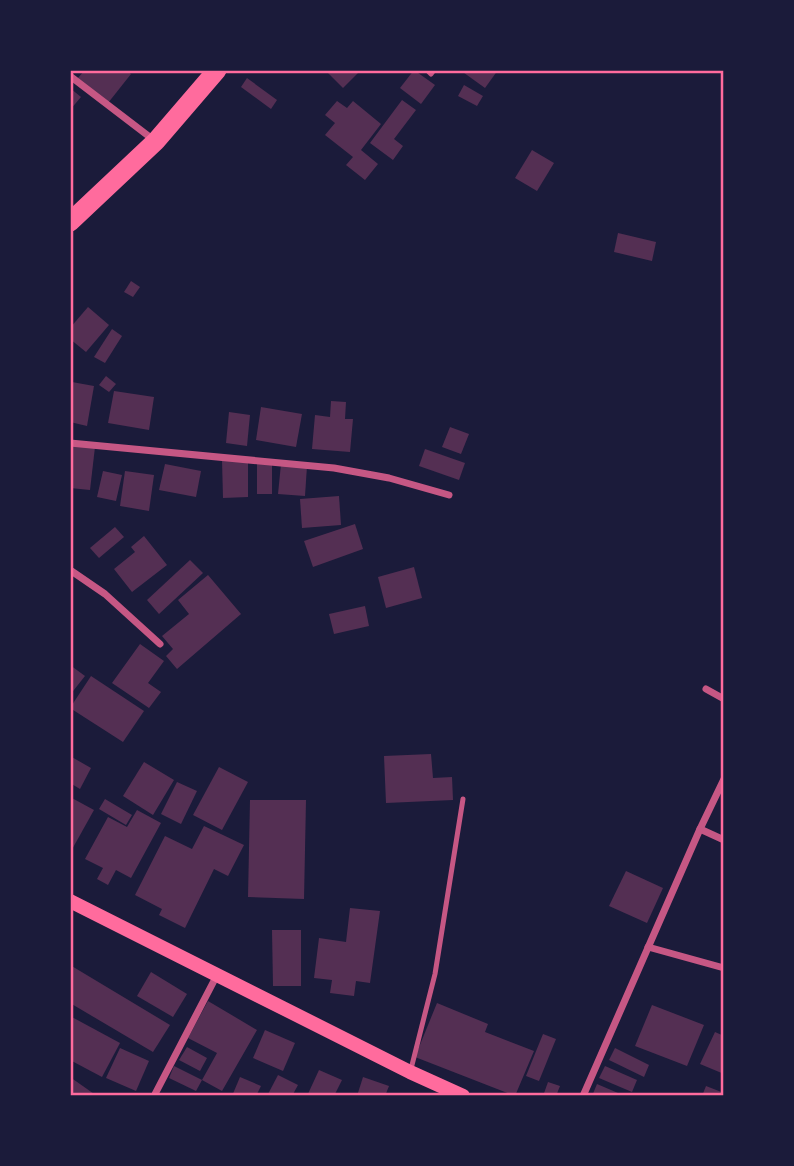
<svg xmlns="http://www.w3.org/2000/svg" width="794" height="1166" font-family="Literata,serif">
	<rect width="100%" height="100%" fill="#1b1b3a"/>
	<g fill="#542f53">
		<path d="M85,70H126L131,74L108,103L77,79Z"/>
		<path d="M325,70H361L343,88Z"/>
		<path d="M414,70L435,85L421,104L400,88Z"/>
		<path d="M460,70H498L485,88Z"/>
		<path d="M247,78L277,100L271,109L241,87Z"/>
		<path d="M464,85L483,96L477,106L458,96Z"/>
		<path d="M70,88L81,97L70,110Z"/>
		<path d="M402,100L416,110L394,139L403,146L393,160L370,143Z"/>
		<path d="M337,101L347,108L353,101L381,124L361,150L378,164L365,180L346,165L353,157L325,135L335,123L325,115Z"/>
		<path d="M532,150L554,163L537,191L515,178Z"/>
		<path d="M618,233L656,242L652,261L614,252Z"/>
		<path d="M131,281L140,287L133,297L124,292Z"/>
		<path d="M88,307L109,325L86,352L70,339V328Z"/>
		<path d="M112,329L122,336L105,363L94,357Z"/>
		<path d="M106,376L116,384L109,392L99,385Z"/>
		<path d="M72,382L94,386L87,426L70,422Z"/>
		<path d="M114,391L154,397L149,430L108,423Z"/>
		<path d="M331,401L346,402L345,419H353L350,452L312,449L315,415L330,417Z"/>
		<path d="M261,407L302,414L296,447L256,440Z"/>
		<path d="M229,412L250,415L247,446L226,443Z"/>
		<path d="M450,427L469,434L461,454L442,447Z"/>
		<path d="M72,444L95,447L90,490L70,488Z"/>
		<path d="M425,449L465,463L459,480L419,466Z"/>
		<path d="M248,459V497L223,498L222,460Z"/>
		<rect x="257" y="462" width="15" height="32"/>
		<path d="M165,464L201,471L196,497L159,490Z"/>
		<path d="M281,464L307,466L305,496L278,494Z"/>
		<path d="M103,471L122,475L116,501L97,497Z"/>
		<path d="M125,471L154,475L149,511L120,506Z"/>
		<path d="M339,496L341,525L302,528L300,499Z"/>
		<path d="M355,524L363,549L313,567L304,541Z"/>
		<path d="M115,527L124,537L99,558L90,548Z"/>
		<path d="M144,536L167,565L132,592L114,569L135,552L131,547Z"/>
		<path d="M190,560L203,573L159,614L147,600Z"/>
		<path d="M414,567L422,598L386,608L378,577Z"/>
		<path d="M208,575L241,614L177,669L166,656L173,649L162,636L189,614L178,600Z"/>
		<path d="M365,606L369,626L334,634L329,614Z"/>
		<path d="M140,644L164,661L148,683L161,692L149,708L112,683Z"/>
		<path d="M70,665L85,676L70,695Z"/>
		<path d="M91,676L144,711L123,742L70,708Z"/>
		<path d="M431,754L433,778L452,777L453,800L386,803L384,756Z"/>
		<path d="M70,756L91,768L80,789L70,783Z"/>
		<path d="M144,762L174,780L153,815L123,796Z"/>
		<path d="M219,767L248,782L222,830L193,815Z"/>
		<path d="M177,782L197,791L181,824L161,814Z"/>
		<path d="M70,797L94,810L70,853Z"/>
		<path d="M105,799L132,815L126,825L99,809Z"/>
		<path d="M250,800H306L304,899L248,897Z"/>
		<path d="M137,810L161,823L131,878L116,870L108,885L97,879L103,868L85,859L108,817L127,827Z"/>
		<path d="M204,826L244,845L228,876L214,869L185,928L159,915L162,909L135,895L165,836L192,849Z"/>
		<path d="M626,871L663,888L647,923L609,906Z"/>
		<path d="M350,908L380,911L370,983L356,981L354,996L330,993L332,980L314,978L319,938L346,942Z"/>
		<path d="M272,930H301V986H273Z"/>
		<path d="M70,965L170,1025L153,1052L70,1003Z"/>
		<path d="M151,972L187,994L173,1017L137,996Z"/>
		<path d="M208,1001L257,1030L222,1091L202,1080L217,1053L188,1038Z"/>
		<path d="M437,1003L488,1024L485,1032L534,1051L515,1096L415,1057Z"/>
		<path d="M652,1005L704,1025L687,1066L635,1046Z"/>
		<path d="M70,1016L120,1043L102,1077L70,1060Z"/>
		<path d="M265,1030L295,1043L283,1071L253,1058Z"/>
		<path d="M715,1032L724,1036V1074L700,1064Z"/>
		<path d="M543,1034L556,1039L539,1081L526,1076Z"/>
		<path d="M187,1047L207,1058L200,1071L179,1060Z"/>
		<path d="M120,1048L149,1061L136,1091L106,1078Z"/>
		<path d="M615,1048L649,1065L644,1077L609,1060Z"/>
		<path d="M174,1066L202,1080L196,1091L169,1078Z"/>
		<path d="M605,1066L637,1080L632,1092L599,1078Z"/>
		<path d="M319,1070L342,1080L334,1096H307Z"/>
		<path d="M278,1075L298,1085L292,1096H267Z"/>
		<path d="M70,1077L97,1096H70Z"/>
		<path d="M240,1077L261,1086L256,1096H232Z"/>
		<path d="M363,1077L389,1086L385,1096H357Z"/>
		<path d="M548,1082L560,1086L556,1096H543Z"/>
		<path d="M597,1084L625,1096H592Z"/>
		<path d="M706,1086L724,1093V1096H702Z"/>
	</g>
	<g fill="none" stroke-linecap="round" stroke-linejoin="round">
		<g stroke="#c65784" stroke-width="5">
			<path d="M427,70L431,74L434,70"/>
			<path d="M411,1069L435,974L463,799"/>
		</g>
		<g stroke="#c65784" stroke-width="7">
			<path d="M70,76L155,141"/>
			<path d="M70,443L334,468L389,478L449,495"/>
			<path d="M70,570L105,594L160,644"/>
			<path d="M706,689L724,699"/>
			<path d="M700,829L724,840"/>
			<path d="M648,947L724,968"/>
			<path d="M154,1096L217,975"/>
			<path d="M583,1096L700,829L724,779"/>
		</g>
		<path stroke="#ff6b9d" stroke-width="14" d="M70,901L410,1072L463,1096"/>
		<path stroke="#ff6b9d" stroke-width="19" d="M70,222L156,141L217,70"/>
	</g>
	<rect width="794" height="1166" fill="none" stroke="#1b1b3a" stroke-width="144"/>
	<rect x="72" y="72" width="650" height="1022" fill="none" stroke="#ff6b9d" stroke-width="2.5"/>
</svg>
